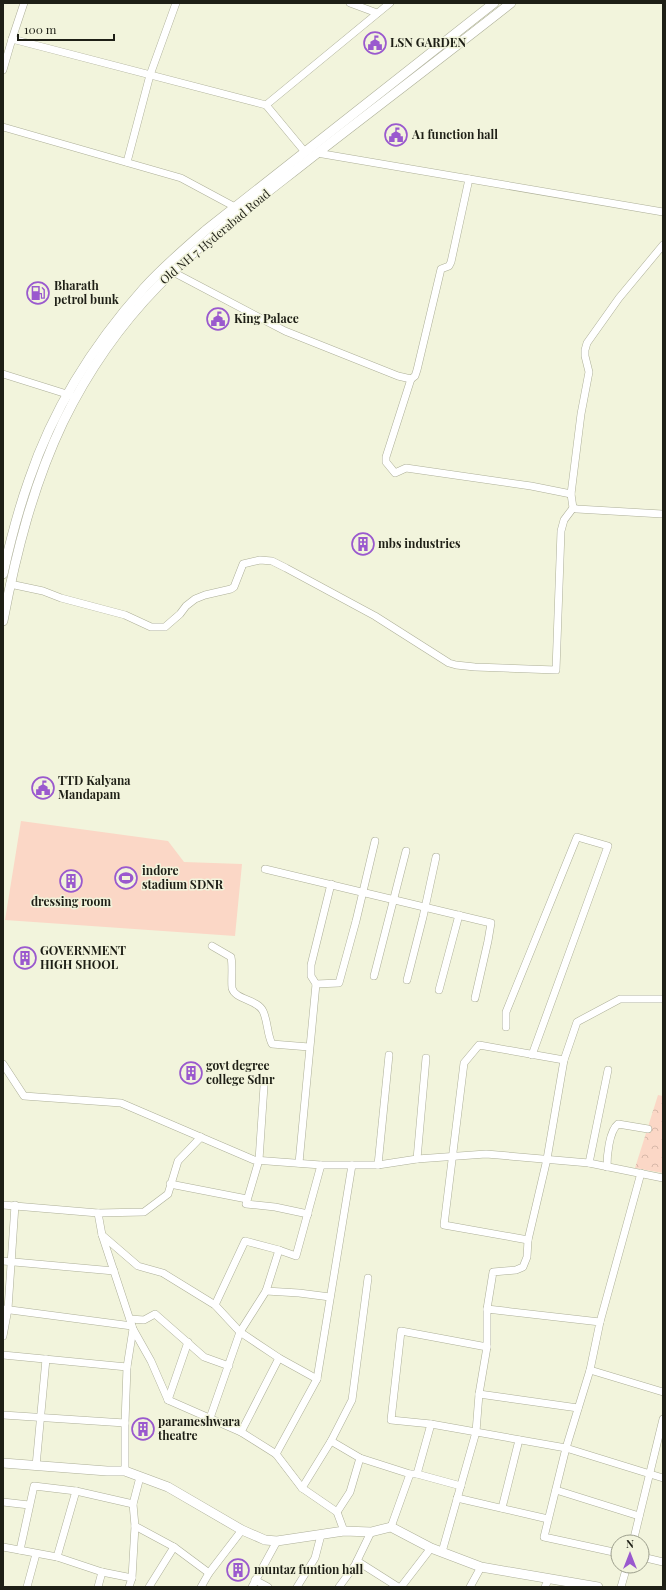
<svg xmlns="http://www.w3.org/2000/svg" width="666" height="1590" font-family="'Playfair Display',serif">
	<defs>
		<pattern id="park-crowns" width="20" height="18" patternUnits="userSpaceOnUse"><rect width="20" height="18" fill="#fbd7c6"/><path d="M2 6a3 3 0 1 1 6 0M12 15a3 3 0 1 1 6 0" fill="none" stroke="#d7b8a9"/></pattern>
	</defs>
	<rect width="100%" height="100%" fill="#f2f4dc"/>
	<path fill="#fbd7c6" d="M21,821L168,841L184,862L242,864L235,936L5,920Z"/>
	<path fill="url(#park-crowns)" d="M658,1095L663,1096V1173L635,1168Z"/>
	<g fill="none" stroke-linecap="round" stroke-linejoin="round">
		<g stroke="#adaf98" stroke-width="8">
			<g id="minor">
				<path d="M350,3L377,13"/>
				<path d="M12,39L24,3"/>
				<path d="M3,70L12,39L266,105L305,152"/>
				<path d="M266,105L390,3"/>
				<path d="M3,127L181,178L235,207"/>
				<path d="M317,153L663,212"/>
				<path d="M127,162L150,75L176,3"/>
				<path d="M173,272L285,331L398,376L411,379L415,376L417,370L441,269L449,266L451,262L469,179"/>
				<path d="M3,374L73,396"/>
				<path d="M411,379L386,457V462L395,473L406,468L531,486L571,494"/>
				<path d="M662,514L577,509L573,508L571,494L581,414L589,372L585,356V350L587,343L619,298L663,245"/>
				<path d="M10,584L43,591L61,598L125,615L151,627H165L180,614L186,606L195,599L205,595L231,589L234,587L243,564L260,560L272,561L286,568L375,616L449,663L456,665L475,667L556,670L561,531L564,520L573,508"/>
				<path d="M265,869L491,923L488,941L475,998"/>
				<path d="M212,946L231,957C233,967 231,980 232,988C235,1000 257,999 263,1011C268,1022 267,1034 272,1044L309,1047"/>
				<path d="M374,976L406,851"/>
				<path d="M407,980L423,917L436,857"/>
				<path d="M316,984L339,983L356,921L375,841"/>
				<path d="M439,990L459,915"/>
				<path d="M506,1027V1012L577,837L608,846L532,1055"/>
				<path d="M3,1064L24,1096L121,1103L254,1160L321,1165H378L417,1159L486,1154L589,1163L663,1178"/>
				<path d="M264,1086L259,1160L246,1204L275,1207L308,1214"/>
				<path d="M201,1137L178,1161L168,1194L144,1212L98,1213L102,1235L138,1266L163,1273L215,1305L240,1332L279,1358L317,1379"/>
				<path d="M417,1159L426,1058"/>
				<path d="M299,1163L316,984L311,976V965L331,884"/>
				<path d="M589,1163L608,1070"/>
				<path d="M378,1165L389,1055"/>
				<path d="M607,1167C607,1156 609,1131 618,1124L648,1129"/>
				<path d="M170,1184L247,1199"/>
				<path d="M3,1205L98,1213"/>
				<path d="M102,1235L133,1329L127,1367L125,1423V1471"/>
				<path d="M528,1240L444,1225L464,1063L479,1045L564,1060L577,1022L620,999H663"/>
				<path d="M3,1261L114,1271"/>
				<path d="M266,1291L299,1293L330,1297"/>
				<path d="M215,1305L245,1241L279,1250"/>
				<path d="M3,1309L132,1326"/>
				<path d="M487,1309L493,1272L516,1270L523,1267L527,1257L528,1240L547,1159L564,1060"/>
				<path d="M130,1319L144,1320L155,1314L204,1357L229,1366"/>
				<path d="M600,1322L641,1173"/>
				<path d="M133,1329L151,1361L168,1400L241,1432"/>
				<path d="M3,1336L8,1309L15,1205"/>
				<path d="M487,1347V1309L600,1322L590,1370L566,1448L544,1537L618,1553"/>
				<path d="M3,1355L127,1367"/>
				<path d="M590,1370L663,1392"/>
				<path d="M479,1394L578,1408"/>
				<path d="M168,1400L188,1342"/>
				<path d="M3,1415L125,1423"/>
				<path d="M210,1418L240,1332L266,1291L279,1250L296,1256L321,1165"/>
				<path d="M331,1441L352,1400L368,1278"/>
				<path d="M276,1454L241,1432L279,1358"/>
				<path d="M36,1466L46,1359"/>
				<path d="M417,1474L461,1486"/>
				<path d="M302,1488L276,1454L317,1379L352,1165"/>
				<path d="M556,1490L639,1516"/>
				<path d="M457,1498L548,1519"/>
				<path d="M3,1502L29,1505"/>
				<path d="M502,1508L519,1440"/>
				<path d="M337,1512L350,1492L360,1458"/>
				<path d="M135,1526L174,1547"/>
				<path d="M391,1527L410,1474H417L431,1424"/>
				<path d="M344,1531L337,1512L302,1488L331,1441L360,1458L410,1474"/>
				<path d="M633,1542L663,1419"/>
				<path d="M3,1547L57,1557L102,1572L132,1578L135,1526L133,1504L140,1477"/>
				<path d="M20,1550L34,1486L76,1491"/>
				<path d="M442,1552L476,1432L479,1394L487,1347L401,1331L391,1420L431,1424L566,1448L663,1478"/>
				<path d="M57,1557L76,1491L133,1504"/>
				<path d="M642,1557L663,1562"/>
				<path d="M357,1561L398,1587"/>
				<path d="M255,1580L268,1587"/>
				<path d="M27,1587L36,1554"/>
				<path d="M98,1587L102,1572"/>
				<path d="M129,1587L132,1578"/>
				<path d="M149,1587L174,1547L209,1573"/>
				<path d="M201,1587L209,1573L242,1530"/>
				<path d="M252,1587L277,1541"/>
				<path d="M297,1587L315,1558L321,1535"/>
				<path d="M339,1587L355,1565L371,1532"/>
				<path d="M401,1587L431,1548"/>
				<path d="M470,1587L481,1567"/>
				<path d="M545,1587L548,1580"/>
				<path d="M621,1587L627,1566"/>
			</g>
		</g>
		<g stroke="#adaf98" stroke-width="10">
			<g id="major">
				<path d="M3,574C10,542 18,511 29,480C53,409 94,344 144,288C163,267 184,249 206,230L494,3"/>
				<path d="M3,621C16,553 33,485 63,422C87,373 120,325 158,286C205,239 259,199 311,158C378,106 445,55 511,3"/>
				<path d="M3,1463L107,1471H125L168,1487L242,1530L265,1540L277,1541L344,1531L371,1532L391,1527L431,1548L481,1567L598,1587"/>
			</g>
		</g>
		<use href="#minor" stroke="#fff" stroke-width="7"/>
		<use href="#major" stroke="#fff" stroke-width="9"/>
	</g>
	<defs>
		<g id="civic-ring" transform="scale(1.15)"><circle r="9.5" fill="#f2f4dc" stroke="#9a59ce" stroke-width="1.5"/><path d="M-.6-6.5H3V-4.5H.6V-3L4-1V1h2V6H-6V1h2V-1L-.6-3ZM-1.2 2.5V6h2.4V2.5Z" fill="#9a59ce"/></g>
		<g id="fuel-ring" transform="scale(1.15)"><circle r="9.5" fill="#f2f4dc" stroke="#9a59ce" stroke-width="1.5"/><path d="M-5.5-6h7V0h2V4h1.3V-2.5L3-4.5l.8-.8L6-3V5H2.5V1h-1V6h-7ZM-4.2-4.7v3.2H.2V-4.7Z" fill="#9a59ce"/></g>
		<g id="building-ring" transform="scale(1.15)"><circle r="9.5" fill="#f2f4dc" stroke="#9a59ce" stroke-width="1.5"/><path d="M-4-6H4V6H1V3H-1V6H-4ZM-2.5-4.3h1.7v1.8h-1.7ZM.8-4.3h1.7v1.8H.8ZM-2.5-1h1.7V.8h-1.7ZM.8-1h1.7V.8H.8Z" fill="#9a59ce"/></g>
		<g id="stadium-ring" transform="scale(1.15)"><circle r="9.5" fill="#f2f4dc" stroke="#9a59ce" stroke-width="1.5"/><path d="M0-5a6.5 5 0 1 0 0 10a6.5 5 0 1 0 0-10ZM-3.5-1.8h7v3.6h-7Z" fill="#9a59ce"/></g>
	</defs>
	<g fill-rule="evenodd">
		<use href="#civic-ring" x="375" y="43"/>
		<use href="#civic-ring" x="396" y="135"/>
		<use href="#fuel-ring" x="38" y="293"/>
		<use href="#civic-ring" x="218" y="319"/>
		<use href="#building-ring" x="363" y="544"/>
		<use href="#civic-ring" x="43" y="788"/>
		<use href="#stadium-ring" x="126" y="878"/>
		<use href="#building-ring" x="71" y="881"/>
		<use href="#building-ring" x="25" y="958"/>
		<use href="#building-ring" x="191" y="1073"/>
		<use href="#building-ring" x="143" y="1429"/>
		<use href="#building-ring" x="238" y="1570"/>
	</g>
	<g text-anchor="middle" stroke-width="3" stroke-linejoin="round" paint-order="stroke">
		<g font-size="12" font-weight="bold" fill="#1e1f16" stroke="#f2f4dc" text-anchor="start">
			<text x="390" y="47">LSN GARDEN</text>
			<text x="412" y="139">A1 function hall</text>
			<text x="54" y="290">Bharath<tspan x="54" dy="14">petrol bunk</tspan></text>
			<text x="234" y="323">King Palace</text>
			<text x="378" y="548">mbs industries</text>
			<text x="58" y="785">TTD Kalyana<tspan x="58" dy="14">Mandapam</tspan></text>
			<text x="142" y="875">indore<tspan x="142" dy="14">stadium SDNR</tspan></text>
			<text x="71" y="906" text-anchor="middle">dressing room</text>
			<text x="40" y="955">GOVERNMENT<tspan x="40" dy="14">HIGH SHOOL</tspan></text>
			<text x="206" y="1070">govt degree<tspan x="206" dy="14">college Sdnr</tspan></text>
			<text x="158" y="1426">parameshwara<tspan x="158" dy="14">theatre</tspan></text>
			<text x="254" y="1574">muntaz funtion hall</text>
		</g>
		<g font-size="12" fill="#1e1f16" stroke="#f2f4dc">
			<text transform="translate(215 237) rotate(-40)" y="4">Old NH 7 Hyderabad Road</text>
		</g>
	</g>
	<rect width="666" height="1590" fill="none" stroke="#1e1f16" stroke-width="8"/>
	<g transform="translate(630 1554)"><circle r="19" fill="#f2f4dc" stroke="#9d9f8d"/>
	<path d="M0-3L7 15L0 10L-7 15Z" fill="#9a59ce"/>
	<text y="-6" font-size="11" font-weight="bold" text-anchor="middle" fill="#1e1f16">N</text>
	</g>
	<path d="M18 34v6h96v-6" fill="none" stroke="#1e1f16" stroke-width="2"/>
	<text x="24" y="34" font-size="12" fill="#1e1f16" stroke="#f2f4dc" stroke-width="3" paint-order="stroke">100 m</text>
</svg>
